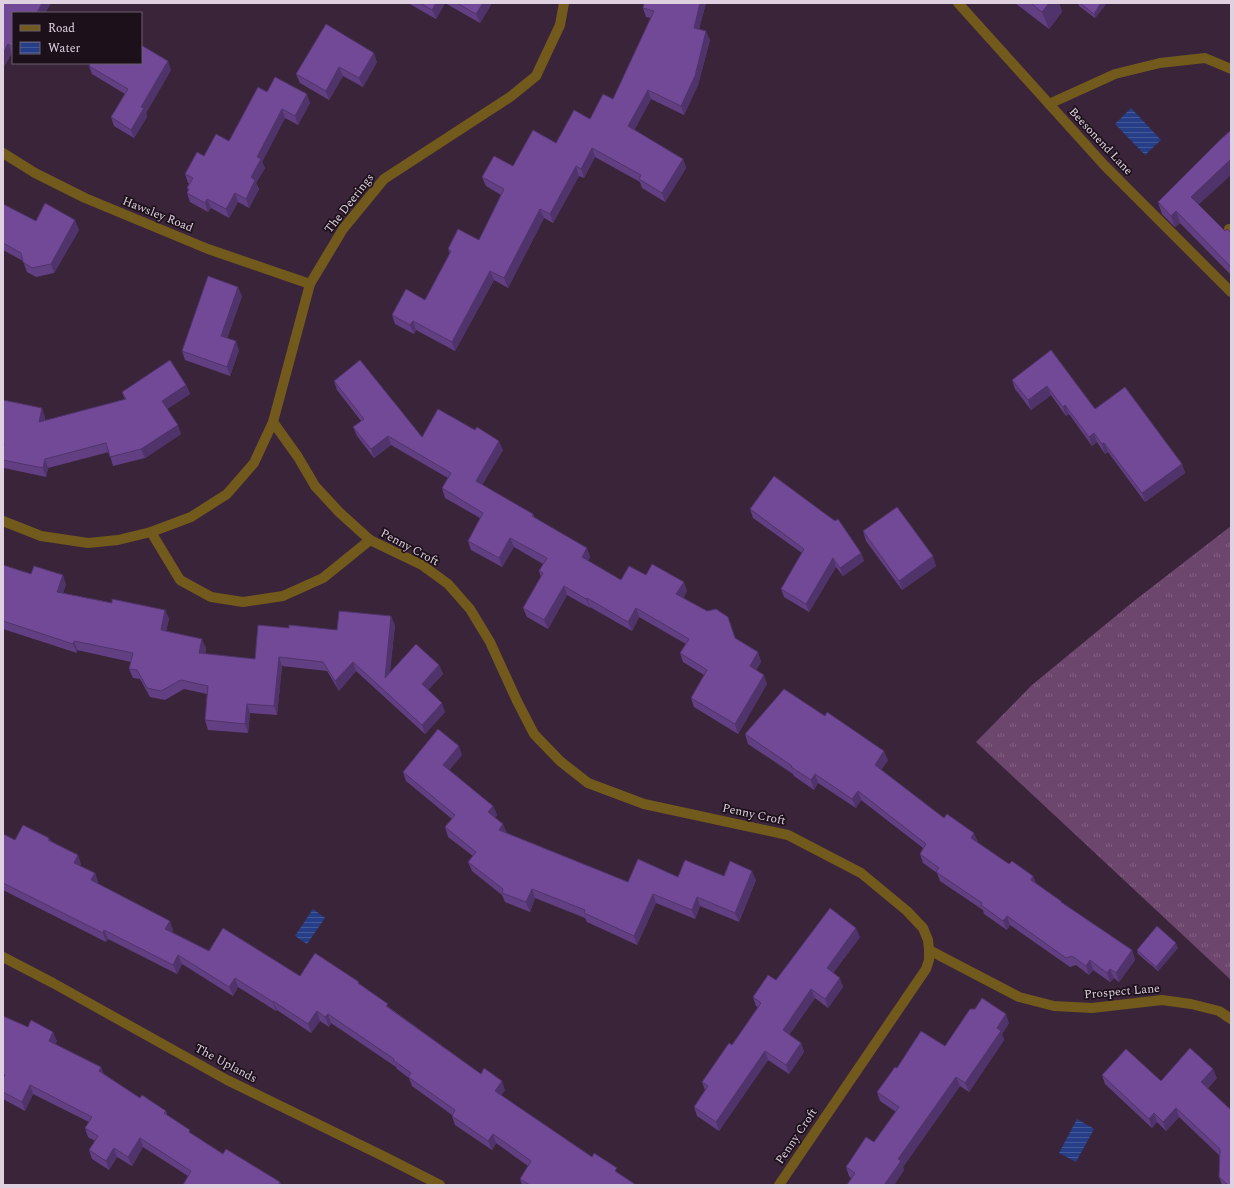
<svg xmlns="http://www.w3.org/2000/svg" width="1234" height="1188" font-family="Spectral,serif">
	<defs>
		<pattern id="grass-tufts" width="24" height="20" patternUnits="userSpaceOnUse"><rect width="24" height="20" fill="#6d466d"/><path d="M3 7l-1-3M5 7V3M7 7l1-3M15 17l-1-3M17 17v-4M19 17l1-3" fill="none" stroke="#826082"/></pattern>
		<pattern id="water-rules" width="6" height="5" patternUnits="userSpaceOnUse"><rect width="6" height="5" fill="#253e87"/><path d="M0 2.5h6" fill="none" stroke="#445998"/></pattern>
	</defs>
	<rect width="100%" height="100%" fill="#3a243a"/>
	<path fill="url(#grass-tufts)" d="M1231,526V980L976,742L1032,685L1134,601Z"/>
	<g fill="url(#water-rules)">
		<path d="M1131,108L1161,140L1145,155L1115,124Z"/>
		<path d="M313,909L325,918L307,944L295,936Z"/>
		<path d="M1077,1119L1094,1129L1076,1162L1059,1153Z"/>
	</g>
	<g fill="none" stroke-linecap="round" stroke-linejoin="round">
		<g stroke="#72591c" stroke-width="10">
			<path d="M1049,104L1115,74L1160,63L1205,58L1231,69"/>
			<path d="M1229,229L1231,232"/>
		</g>
		<g stroke="#72591c" stroke-width="10">
			<path d="M958,3L1105,166L1231,292"/>
			<path d="M3,153L35,173L85,198L208,249L310,284"/>
			<path d="M273,422L298,457L315,486L339,512L370,540L422,565L448,584L470,609L490,642L517,701L534,734L560,761L588,783L644,804L788,835L861,873L907,911L923,928L928,940L929,950V960L926,969L779,1185"/>
			<path d="M3,521L41,536L88,543L118,540L151,532L191,517L227,494L254,463L273,422L310,284L343,229L384,179L510,97L536,76L560,25L564,3"/>
			<path d="M151,532L180,580L211,597L243,602L283,596L323,578L370,540"/>
			<path d="M929,950L1019,997L1054,1006L1092,1008L1162,1000L1191,1004L1219,1011L1231,1019"/>
			<path d="M3,957L53,983L227,1080L385,1157L440,1185"/>
		</g>
	</g>
	<g fill="#623f82">
		<path d="M3,3H51L45,13H13V54L12,53L3,68Z"/>
		<path d="M408,3H492L480,23L445,3L436,19Z"/>
		<path d="M644,3H706L699,29L710,40L698,85L684,115L651,99L634,130L683,159L686,168L665,202L642,188L640,182L595,157L584,178L579,176L553,223L544,218L508,288L494,280L455,351L416,330L414,334L395,324L392,315L425,300L450,254L448,249L479,240L501,195L486,186L482,177L513,166L556,143L590,119L613,99L651,18L646,17L643,8Z"/>
		<path d="M1015,3H1059L1062,12L1049,29Z"/>
		<path d="M1078,3H1107L1095,18L1079,6Z"/>
		<path d="M326,24L377,62L363,87L343,76L329,100L300,83L296,74Z"/>
		<path d="M89,66L171,70L146,113L147,117L134,138L114,126L111,117L125,94L92,74Z"/>
		<path d="M267,92L310,103L298,125L285,118L262,162L265,168L256,183L259,189L249,208L238,202L229,218L211,208L208,212L190,202L187,193L188,190L187,188L189,183H188L185,174L204,156L229,141Z"/>
		<path d="M1158,202L1199,205L1225,231L1231,233V275L1180,223L1175,227L1162,214Z"/>
		<path d="M3,204L36,221L79,230L54,273L36,277L27,272L23,261L3,250Z"/>
		<path d="M242,296L227,338L239,350L230,376L185,360L182,351Z"/>
		<path d="M1051,350L1095,409L1182,464L1185,473L1145,502L1108,452L1105,454L1097,442L1092,446L1069,414L1066,416L1051,395L1031,410L1015,389L1012,380Z"/>
		<path d="M334,381L422,437L503,450L482,485L533,514L535,518L590,557L588,561L621,580L646,575L687,591L683,598L707,611L728,617L735,639L758,652L761,662L756,670L767,684L738,734L694,707L691,698L704,675L683,662L680,653L686,644L639,617L632,631L590,607V608L567,595L548,629L527,617L523,608L541,577L539,571L543,564L514,547L502,567L471,550L468,541L480,518L445,498L442,488L448,478L391,445L374,458L357,436L353,427L361,421L337,390Z"/>
		<path d="M186,385L190,394L167,409L181,434L145,458L113,466L109,452L48,468L46,477L4,468L3,465V400L45,417V421L125,400L122,392Z"/>
		<path d="M750,509L861,553L864,561L843,576L836,567L809,612L784,597L781,589L802,553L753,518Z"/>
		<path d="M863,531L936,566L902,590L866,541Z"/>
		<path d="M3,565L31,574L66,584L63,593L112,603L165,610L169,619L166,631L206,648L205,654L255,659L289,628L337,630L395,625L390,672L439,665L443,674L428,690L445,712L425,734L356,671L339,691L327,671L282,666L277,715L250,713L248,733L208,730L205,720L207,694L184,689L165,700L150,697L140,679L133,678L129,669L131,662L77,650V653L3,629Z"/>
		<path d="M745,734L888,760L881,770L944,818L977,842L1009,864L1033,876L1036,883L1062,903L1132,950L1135,960L1119,982L1114,978L1110,982L1093,970L1089,975L1076,965L1070,967L1010,925L1007,930L984,914L983,910L940,881L937,873L923,863L920,854L923,848L861,800L856,808L818,783L814,790L794,776L793,774L748,744Z"/>
		<path d="M462,755L449,770L493,806L497,815L495,817L507,833L628,882L678,877L724,876L756,880L739,922L700,906L695,919L656,903L637,945L587,922L585,918L535,898L530,912L505,902L502,895L472,871L468,862L473,856L448,837L445,827L452,819L406,781L403,772Z"/>
		<path d="M3,834L15,840L49,838L50,840L81,864L80,866L95,873L98,882L97,884L173,930L172,932L209,951L300,976L360,984L390,1008L481,1074L505,1090L501,1095L592,1157L618,1173L636,1185H522L520,1179L528,1166L496,1143L492,1150L455,1125L452,1116V1115L412,1086L409,1078L397,1069L396,1067L331,1023L329,1027L320,1021L311,1033L277,1010L276,1011L238,987L233,996L182,964L177,974L108,939L106,942L3,890Z"/>
		<path d="M860,937L833,973L843,987L828,1008L815,998L789,1035L801,1043L804,1052L789,1074L768,1060L719,1131L697,1116L694,1107L705,1090L702,1082L732,1045L758,1007L756,1006L753,997L776,980Z"/>
		<path d="M1178,948L1158,971L1138,954L1137,950Z"/>
		<path d="M975,1009L1009,1023L1002,1034L1004,1040L969,1092L960,1086L903,1167L904,1170L894,1185H847L851,1178L849,1176L846,1167L874,1142L896,1112L880,1101L877,1092L897,1068L945,1046Z"/>
		<path d="M3,1016L57,1041L55,1044L104,1074L140,1098L166,1111L167,1115L192,1135L223,1154L280,1182L281,1185H183L188,1176L143,1147L132,1166L117,1157L109,1170L92,1159L89,1150L95,1141L88,1137L85,1128L89,1122L33,1094L25,1111L3,1099Z"/>
		<path d="M1102,1075L1161,1081L1217,1078L1208,1088L1231,1185H1222L1219,1177V1155L1179,1117L1166,1131L1157,1122L1152,1128L1105,1084Z"/>
	</g>
	<g fill="#50336a">
		<path d="M42,3H51L45,13H37Z"/>
		<path d="M436,3H445L436,19L432,10Z"/>
		<path d="M483,3H492L480,23L476,14Z"/>
		<path d="M700,3H706L697,37L694,28Z"/>
		<path d="M1049,3H1059L1062,12L1049,29L1042,12Z"/>
		<path d="M1101,3H1107L1095,18L1094,14Z"/>
		<path d="M706,31L710,40L698,85L684,115L681,106Z"/>
		<path d="M8,44L12,53L3,68V53Z"/>
		<path d="M374,53L377,62L363,87L359,78Z"/>
		<path d="M168,61L171,70L146,113L147,117L134,138L131,130L141,107Z"/>
		<path d="M339,67L343,76L329,100L326,91Z"/>
		<path d="M648,90L651,99L632,135L628,126Z"/>
		<path d="M307,94L310,103L298,125L295,116Z"/>
		<path d="M282,109L285,118L262,162L265,168L256,183L259,189L249,208L246,199L257,157Z"/>
		<path d="M592,148L595,157L584,178L581,169Z"/>
		<path d="M683,159L686,168L665,202L662,193Z"/>
		<path d="M1231,159V175L1195,208L1191,197Z"/>
		<path d="M576,166L579,176L553,223L550,214Z"/>
		<path d="M235,193L238,202L229,218L226,209Z"/>
		<path d="M207,199L211,208L208,212L205,203Z"/>
		<path d="M540,209L544,218L508,288L504,278Z"/>
		<path d="M1176,211L1180,223L1175,227L1171,216Z"/>
		<path d="M75,220L79,230L54,273L51,264Z"/>
		<path d="M490,271L494,280L455,351L452,342Z"/>
		<path d="M238,287L242,296L225,345L221,336Z"/>
		<path d="M413,321L416,330L414,334L410,325Z"/>
		<path d="M236,341L239,350L230,376L227,367Z"/>
		<path d="M186,385L190,394L165,410L162,401Z"/>
		<path d="M1047,386L1051,395L1031,410L1028,400Z"/>
		<path d="M1065,405L1069,414L1066,416L1063,407Z"/>
		<path d="M42,408L45,417L42,431L39,422Z"/>
		<path d="M178,425L181,434L145,458L141,449Z"/>
		<path d="M1094,433L1097,442L1092,446L1089,437Z"/>
		<path d="M388,436L391,445L374,458L371,449Z"/>
		<path d="M499,441L503,450L479,490L476,481Z"/>
		<path d="M1104,443L1108,452L1105,454L1102,444Z"/>
		<path d="M45,459L48,468L46,477L43,468Z"/>
		<path d="M1182,464L1185,473L1145,502L1142,493Z"/>
		<path d="M510,538L514,547L502,567L499,558Z"/>
		<path d="M587,548L590,557L585,566L582,557Z"/>
		<path d="M861,553L864,561L843,576L840,568Z"/>
		<path d="M933,556L936,566L902,590L899,581Z"/>
		<path d="M833,558L836,567L809,612L806,604Z"/>
		<path d="M63,575L66,584L61,601L57,592Z"/>
		<path d="M684,582L687,591L680,603L676,594Z"/>
		<path d="M564,586L567,595L548,629L544,620Z"/>
		<path d="M587,598L590,607V608L586,599Z"/>
		<path d="M636,608L639,617L632,631L628,622Z"/>
		<path d="M165,610L169,619L164,639L161,630Z"/>
		<path d="M391,616L395,625L388,687L385,678Z"/>
		<path d="M202,639L206,648L203,662L199,653Z"/>
		<path d="M74,641L77,650V653L73,644Z"/>
		<path d="M758,652L761,662L753,675L750,666Z"/>
		<path d="M279,657L282,666L277,715L274,706Z"/>
		<path d="M353,662L356,671L339,691L335,681Z"/>
		<path d="M439,665L443,674L425,693L422,684Z"/>
		<path d="M764,675L767,684L738,734L735,724Z"/>
		<path d="M442,703L445,712L425,734L422,725Z"/>
		<path d="M247,704L250,713L248,733L245,724Z"/>
		<path d="M459,746L462,755L446,774L443,765Z"/>
		<path d="M884,751L888,760L878,774L875,765Z"/>
		<path d="M815,774L818,783L814,790L811,780Z"/>
		<path d="M858,791L861,800L856,808L852,799Z"/>
		<path d="M493,806L497,815L492,822L488,812Z"/>
		<path d="M503,824L507,833L499,830Z"/>
		<path d="M974,833L978,842L974,847L971,838Z"/>
		<path d="M78,855L81,864L77,872L74,863Z"/>
		<path d="M752,871L756,880L739,922L735,913Z"/>
		<path d="M95,873L98,882L94,890L91,880Z"/>
		<path d="M1033,876L1036,885L1031,880Z"/>
		<path d="M532,889L535,898L530,912L526,902Z"/>
		<path d="M653,894L656,903L637,945L634,936Z"/>
		<path d="M697,897L700,906L695,919L692,910Z"/>
		<path d="M1007,916L1010,925L1007,930L1003,921Z"/>
		<path d="M170,921L173,930L169,938L165,929Z"/>
		<path d="M856,928L860,937L830,977L827,968Z"/>
		<path d="M104,930L108,939L106,942L103,933Z"/>
		<path d="M1176,943L1178,948L1158,971L1156,967Z"/>
		<path d="M1132,950L1135,960L1119,982L1116,973Z"/>
		<path d="M178,955L182,964L177,974L173,965Z"/>
		<path d="M1090,960L1093,970L1089,975L1086,966Z"/>
		<path d="M1110,969L1114,978L1110,982L1107,973Z"/>
		<path d="M235,978L238,987L233,996L229,987Z"/>
		<path d="M840,978L843,987L828,1008L825,999Z"/>
		<path d="M811,989L815,998L786,1039L783,1030Z"/>
		<path d="M273,1001L277,1010L276,1011L273,1002Z"/>
		<path d="M317,1011L320,1021L311,1033L308,1024Z"/>
		<path d="M328,1014L331,1023L329,1027L325,1017Z"/>
		<path d="M1006,1014L1009,1023L1002,1034L1004,1040L969,1092L965,1083L997,1028Z"/>
		<path d="M53,1032L57,1041L52,1050L49,1041Z"/>
		<path d="M801,1043L804,1052L789,1074L786,1065Z"/>
		<path d="M765,1051L768,1060L719,1131L716,1122Z"/>
		<path d="M101,1067L105,1076L99,1071Z"/>
		<path d="M1213,1069L1217,1078L1204,1091L1201,1082Z"/>
		<path d="M956,1077L960,1086L903,1167L904,1170L894,1185H884L898,1159Z"/>
		<path d="M502,1081L505,1090L498,1100L495,1091Z"/>
		<path d="M30,1085L33,1094L25,1111L22,1102Z"/>
		<path d="M1176,1108L1179,1117L1166,1131L1163,1122Z"/>
		<path d="M1154,1113L1157,1122L1152,1128L1149,1119Z"/>
		<path d="M493,1134L496,1143L492,1150L488,1141Z"/>
		<path d="M140,1138L143,1147L132,1166L128,1157Z"/>
		<path d="M114,1148L117,1157L109,1170L106,1161Z"/>
	</g>
	<g fill="#724997" stroke="#50336a">
		<path d="M3,3H42L37,13H13V47L8,44L3,53Z"/>
		<path d="M420,3H436L432,10Z"/>
		<path d="M457,3H483L476,14Z"/>
		<path d="M644,3H700L694,28L706,31L695,76L681,106L648,90L628,126L683,159L662,193L639,179L641,175L592,148L581,169L576,166L550,214L540,209L504,278L490,271L452,342L413,321L410,325L392,315L406,289L425,300L451,251L448,249L458,229L479,240L504,189L482,177L494,156L513,166L533,130L556,143L574,110L590,119L603,94L613,99L654,11L643,8Z"/>
		<path d="M1031,3H1049L1042,12Z"/>
		<path d="M1080,3H1101L1094,14Z"/>
		<path d="M326,24L374,53L359,78L339,67L326,91L296,74Z"/>
		<path d="M141,45L168,61L141,107L144,108L131,130L111,117L128,89L89,66L91,63H141Z"/>
		<path d="M275,77L307,94L295,116L282,109L257,157L261,159L251,177L255,180L246,199L235,193L226,209L207,199L205,203L187,193L189,189L187,188L193,178L185,174L197,152L204,156L216,134L229,141L258,87L267,92Z"/>
		<path d="M1231,130V159L1191,197L1225,231L1227,229L1231,233V267L1176,211L1171,216L1158,202L1220,140Z"/>
		<path d="M45,203L75,220L51,264L32,268L23,262L21,253L3,243V204L36,221Z"/>
		<path d="M208,276L238,287L221,336L236,341L227,367L182,351Z"/>
		<path d="M1051,350L1095,409L1125,387L1182,464L1142,493L1104,443L1102,444L1094,433L1089,437L1065,405L1063,407L1047,386L1028,400L1012,380Z"/>
		<path d="M170,360L186,385L162,401L178,425L141,449L110,457L106,443L45,459L43,468L3,460V449L4,444H3V400L42,408L39,422L126,399L122,392Z"/>
		<path d="M360,360L422,437L438,409L475,430L477,427L499,441L476,481L533,514L532,516L587,548L582,557L621,580L629,566L646,575L652,564L684,582L676,594L707,611L716,609L728,617L735,638L758,652L750,666L764,675L735,724L691,698L707,670L680,653L689,639L636,608L628,622L587,598L586,599L564,586L544,620L523,608L543,573L539,571L547,558L510,538L499,558L468,541L483,513L442,488L451,473L388,436L371,449L353,427L364,419L334,381Z"/>
		<path d="M774,476L835,521L838,519L861,553L840,568L833,558L806,604L781,589L804,549L750,509Z"/>
		<path d="M897,507L933,556L899,581L863,531Z"/>
		<path d="M3,565L31,574L34,566L63,575L57,592L112,603V599L165,610L161,630L202,639L199,653L255,659L258,625L289,628V625L337,630L339,611L391,616L385,678L416,644L439,665L422,684L442,703L422,725L353,662L335,681L323,662L279,657L274,706L247,704L245,724L205,720L208,686L181,680L161,691L147,688L137,670L129,669L133,653L74,641L73,644L3,621Z"/>
		<path d="M784,689L825,716L827,712L884,751L875,765L944,818L947,814L974,833L971,838L1009,864L1012,861L1033,876L1031,880L1061,901V902L1132,950L1116,973L1110,969L1107,973L1090,960L1086,966L1072,956L1066,958L1007,916L1003,921L981,905L982,903L936,872L939,868L920,854L926,844L858,791L852,799L815,774L811,780L791,767L792,766L745,734Z"/>
		<path d="M438,729L459,746L443,765L493,806L488,812L503,824L499,830L628,882L638,859L678,877L685,860L724,876L730,861L752,871L735,913L697,897L692,910L653,894L634,936L584,913L585,910L532,889L526,902L502,893L503,889L468,862L476,852L445,827L455,815L403,772Z"/>
		<path d="M23,825L49,838L48,840L78,855L74,863L95,873L91,880L170,921L165,929L209,951L223,928L300,976L315,953L359,982L358,983L388,1004L386,1006L481,1074L484,1068L502,1081L495,1091L592,1157L594,1153L617,1168L615,1171L636,1185H530L520,1179L531,1161L493,1134L488,1141L452,1116L455,1110L408,1077L411,1073L393,1060L394,1059L328,1014L325,1017L317,1011L308,1024L273,1001V1002L235,978L229,987L178,955L173,965L104,930L103,933L3,883V834L15,840Z"/>
		<path d="M830,908L856,928L827,968L840,978L825,999L811,989L783,1030L801,1043L786,1065L765,1051L716,1122L694,1107L708,1086L702,1082L729,1043L732,1045L761,1003L753,997L768,975L776,980Z"/>
		<path d="M1157,926L1176,943L1156,967L1137,950Z"/>
		<path d="M982,998L1006,1014L997,1028L1001,1031L965,1083L956,1077L898,1159L901,1161L884,1185H847L855,1173L846,1167L866,1137L874,1142L899,1107L877,1092L895,1067L897,1068L921,1031L945,1046L970,1009H975Z"/>
		<path d="M3,1016L28,1027L31,1020L53,1032L49,1041L101,1067L99,1071L140,1098L142,1095L166,1111L164,1113L190,1130L189,1132L223,1154L226,1149L280,1182L278,1185H183L191,1171L140,1138L128,1157L114,1148L106,1161L89,1150L98,1136L85,1128L92,1117L30,1085L22,1102L3,1092V1078L5,1075L3,1074Z"/>
		<path d="M1190,1048L1213,1069L1201,1082L1231,1110V1185H1228L1219,1177L1220,1149L1176,1108L1163,1122L1154,1113L1149,1119L1102,1075L1126,1049L1161,1081Z"/>
	</g>
	<g text-anchor="middle" stroke-width="3.5" stroke-linejoin="round" paint-order="stroke">
		<g font-size="12" fill="#e0d1e0" stroke="#1c111b">
			<text transform="translate(1101 141) rotate(47)" y="4">Beesonend Lane</text>
			<text transform="translate(349 203) rotate(-52)" y="4">The Deerings</text>
			<text transform="translate(158 214) rotate(22)" y="4">Hawsley Road</text>
			<text transform="translate(410 547) rotate(28)" y="4">Penny Croft</text>
			<text transform="translate(754 814) rotate(12)" y="4">Penny Croft</text>
			<text transform="translate(1122 991) rotate(-5)" y="4">Prospect Lane</text>
			<text transform="translate(226 1063) rotate(28)" y="4">The Uplands</text>
			<text transform="translate(796 1136) rotate(-56)" y="4">Penny Croft</text>
		</g>
	</g>
	<rect width="1234" height="1188" fill="none" stroke="#e0d1e0" stroke-width="8"/>
	<rect x="12" y="12" width="130" height="52" fill="#1c111b" stroke="#6a5e6a"/>
	<rect x="20" y="25" width="20" height="6" fill="#72591c" stroke="#6a5e6a"/>
	<text x="48" y="32" font-size="12" fill="#e0d1e0">Road</text>
	<rect x="20" y="42" width="20" height="12" fill="url(#water-rules)" stroke="#6a5e6a"/>
	<text x="48" y="52" font-size="12" fill="#e0d1e0">Water</text>
</svg>
